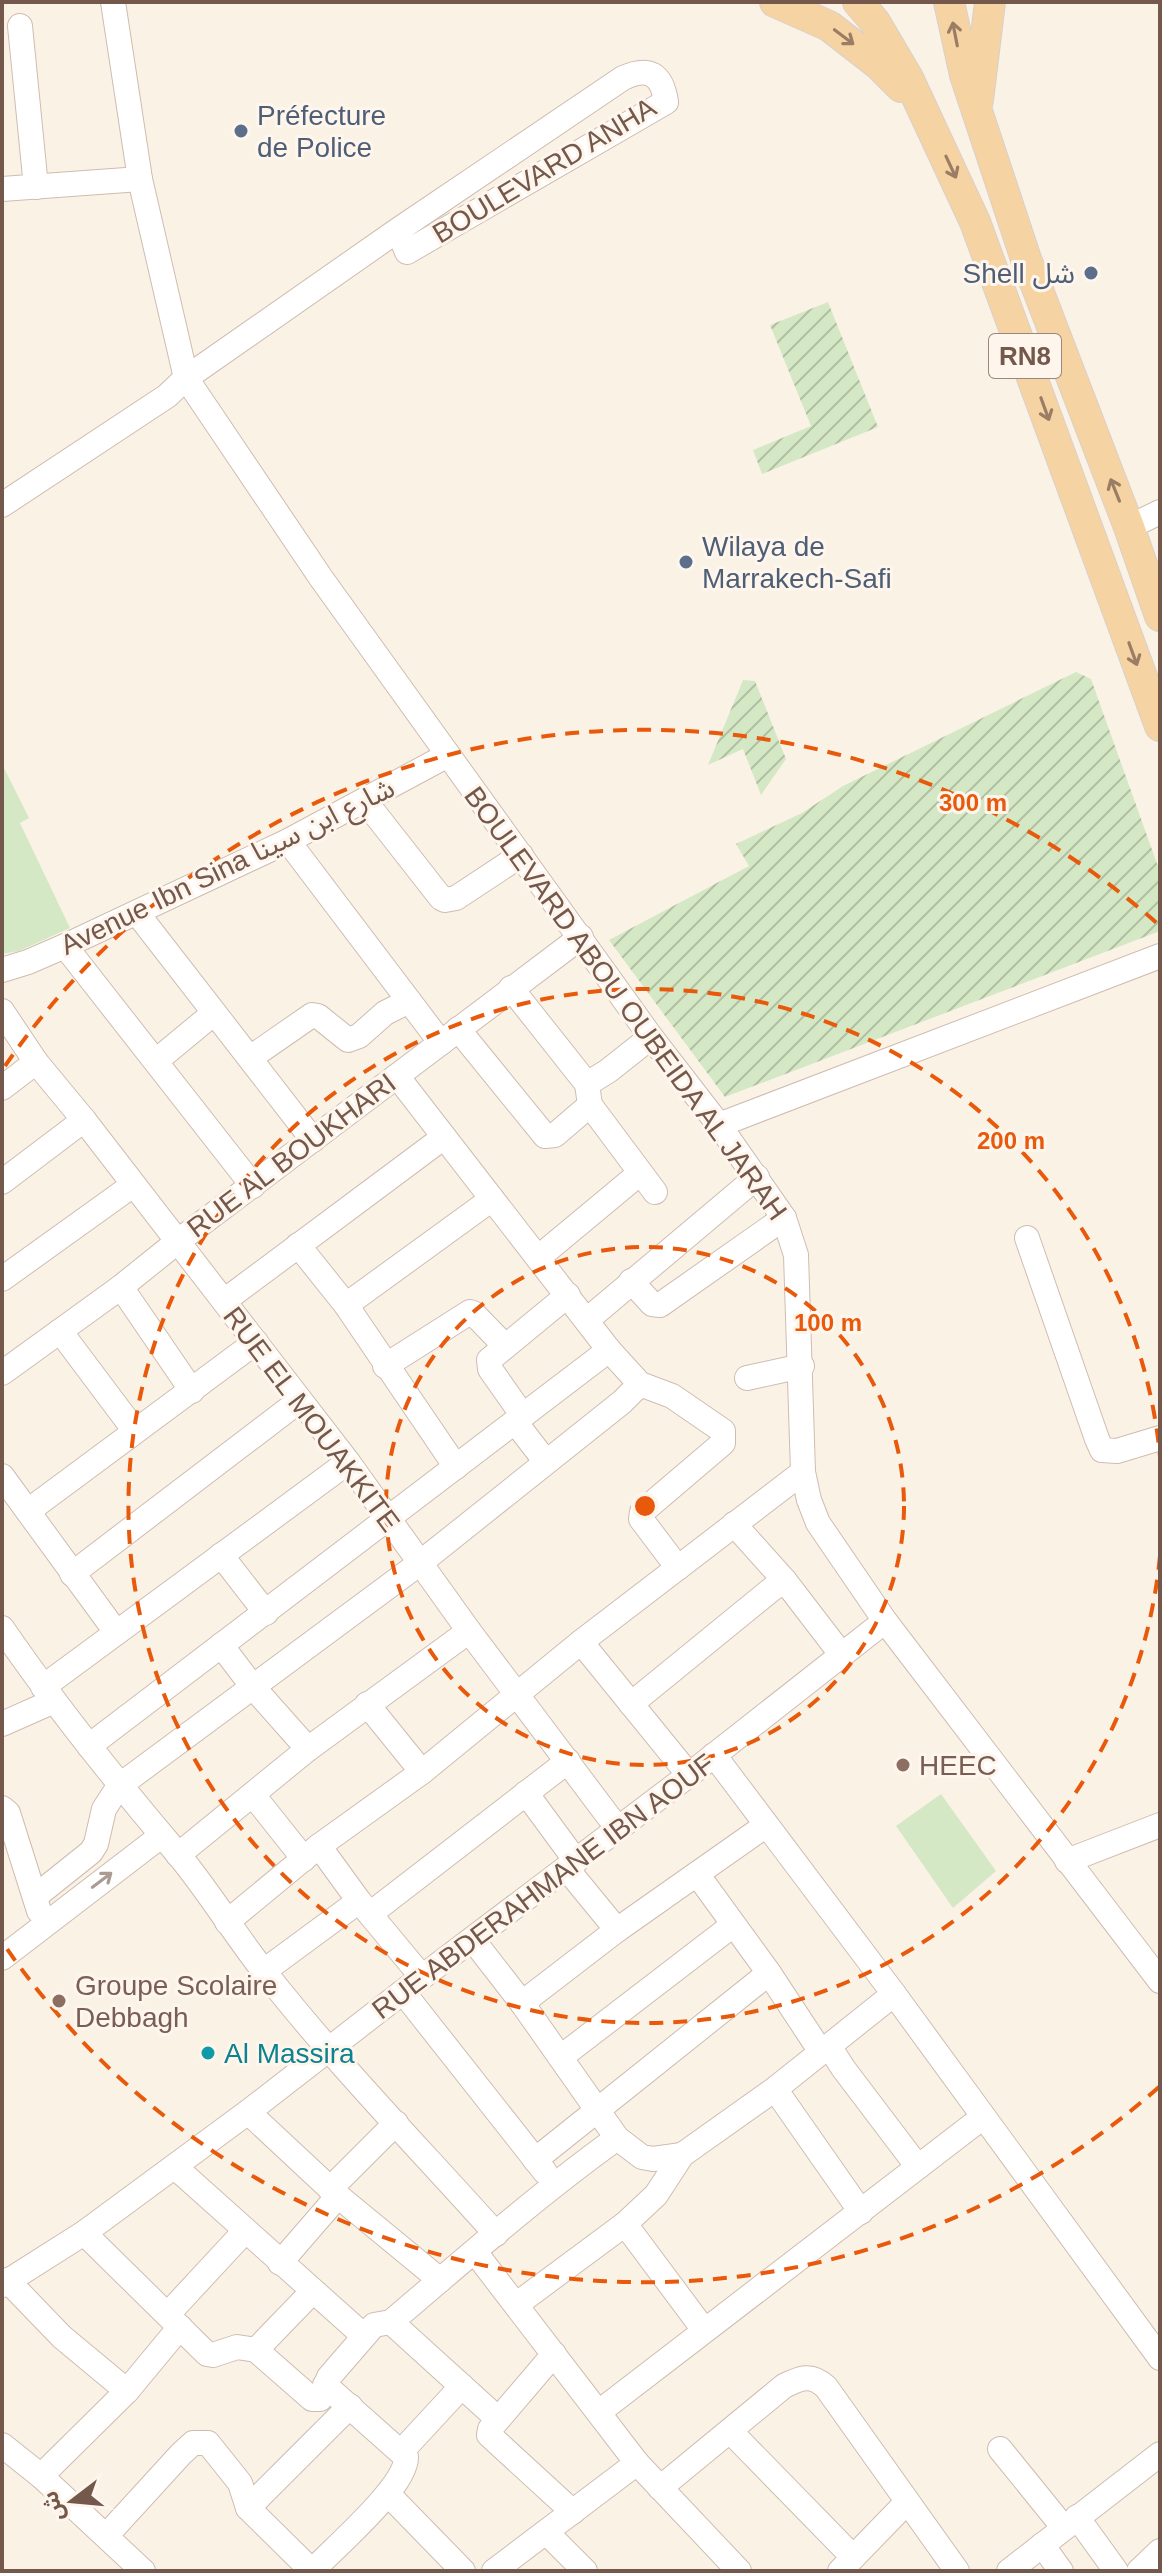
<svg xmlns="http://www.w3.org/2000/svg" width="1162" height="2573" font-family="Arial,'Noto Sans Arabic',sans-serif">
	<defs>
		<pattern id="garden-furrows" width="10" height="10" patternUnits="userSpaceOnUse" patternTransform="scale(2)"><rect width="10" height="10" fill="#d5e8c5"/><path d="M-1 1l2-2M0 10L10 0M9 11l2-2" fill="none" stroke="#b1bfa2"/></pattern>
	</defs>
	<rect width="100%" height="100%" fill="#fbf2e6"/>
	<g fill="url(#garden-furrows)">
		<path d="M828,302L878,427L762,474L753,450L811,426L770,325Z"/>
		<path d="M1076,672L1091,679L1160,872V931L725,1097L609,940L749,866L736,844L802,813L843,786Z"/>
		<path d="M743,680L755,681L786,759L761,795L743,749L708,765Z"/>
	</g>
	<g fill="#d5e8c5">
		<path d="M2,764L29,818L20,823L70,928L19,951L2,954Z"/>
		<path d="M941,1794L996,1871L953,1908L896,1826Z"/>
	</g>
	<g fill="none" stroke-linecap="round" stroke-linejoin="round">
		<g stroke="#cfbcb0" stroke-width="26">
			<g id="minor">
				<path d="M113,2L140,179L186,378L321,578L651,1037L719,1125L784,1218L796,1255L803,1472L809,1500L818,1523L885,1621L1160,1981"/>
				<path d="M20,26L36,187"/>
				<path d="M2,189L140,179"/>
				<path d="M2,505L167,396L186,378L398,230L623,78C649,66 662,74 666,102L407,252L398,230"/>
				<path d="M1129,527L1160,512"/>
				<path d="M365,801L441,898L445,900L456,898L521,855"/>
				<path d="M288,841L441,1043"/>
				<path d="M137,913L313,1140"/>
				<path d="M65,946L253,1186"/>
				<path d="M2,970L28,962L65,946L288,841L448,755"/>
				<path d="M511,988L587,1084L590,1105L655,1192"/>
				<path d="M2,1011L36,1062L84,1120L348,1462L469,1631L618,1829"/>
				<path d="M458,1029L545,1136L555,1135L590,1105"/>
				<path d="M250,1058L312,1015L318,1016L348,1040L359,1036L385,1013L409,1001"/>
				<path d="M156,1061L214,1013"/>
				<path d="M397,1076L609,1350L640,1384L672,1396L723,1431V1443L642,1512L641,1519L678,1568"/>
				<path d="M587,1084L608,1071L651,1037"/>
				<path d="M2,1088L36,1062"/>
				<path d="M719,1125L1160,956"/>
				<path d="M2,1182L84,1120"/>
				<path d="M1027,1238L1097,1439L1102,1450L1117,1451L1160,1438"/>
				<path d="M298,1245L346,1305L456,1467"/>
				<path d="M539,1257L640,1173"/>
				<path d="M2,1279L133,1185"/>
				<path d="M631,1281L652,1304L660,1305L784,1218"/>
				<path d="M121,1287L192,1391"/>
				<path d="M224,1301L444,1137"/>
				<path d="M346,1305L492,1199"/>
				<path d="M587,1320L757,1177"/>
				<path d="M60,1331L135,1431"/>
				<path d="M385,1366L470,1312L473,1313L505,1346"/>
				<path d="M2,1373L121,1287L177,1242L581,937"/>
				<path d="M747,1378L802,1366"/>
				<path d="M523,1416L490,1369L489,1360L568,1295"/>
				<path d="M516,1423L546,1462"/>
				<path d="M2,1476L116,1632"/>
				<path d="M28,1511L256,1342"/>
				<path d="M734,1524L785,1581L841,1654"/>
				<path d="M221,1555L266,1613"/>
				<path d="M72,1574L299,1401"/>
				<path d="M2,1628C57,1708 114,1779 177,1853C208,1890 233,1932 263,1970C335,2062 418,2147 496,2234"/>
				<path d="M581,1642L689,1775"/>
				<path d="M221,1645L253,1687L308,1749"/>
				<path d="M43,1687L348,1462"/>
				<path d="M367,1704L422,1772"/>
				<path d="M631,1704L772,1589L785,1581"/>
				<path d="M2,1724L54,1701"/>
				<path d="M89,1746L609,1350"/>
				<path d="M714,1755L894,1994L1160,2358"/>
				<path d="M526,1793L576,1861"/>
				<path d="M253,1795L304,1859"/>
				<path d="M2,1808L8,1813L39,1911"/>
				<path d="M319,1846L359,1901L422,1977"/>
				<path d="M178,1855L308,1749L469,1631"/>
				<path d="M1067,1861L1160,1825"/>
				<path d="M567,1869L617,1930"/>
				<path d="M697,1874L769,1973L821,2052"/>
				<path d="M36,1896L91,1852L96,1844L104,1809L119,1786L420,1563L622,1402L640,1384"/>
				<path d="M370,1914L568,1761"/>
				<path d="M227,1922L319,1846L422,1772L581,1642L803,1472"/>
				<path d="M473,1940L522,2003L617,2138L642,2157L653,2159L682,2155"/>
				<path d="M2,1958L161,1836"/>
				<path d="M264,1971L359,1901"/>
				<path d="M403,1992L545,2172"/>
				<path d="M522,2003L617,1930L765,1826"/>
				<path d="M829,2046L843,2068L918,2167"/>
				<path d="M561,2057L733,1925"/>
				<path d="M775,2089L861,2212"/>
				<path d="M248,2112L338,2196L440,2280"/>
				<path d="M535,2160L769,1973"/>
				<path d="M175,2167L364,2336"/>
				<path d="M330,2189L396,2123"/>
				<path d="M625,2224L704,2330"/>
				<path d="M84,2233L207,2354L213,2355L237,2347L256,2350L312,2399H320L329,2377L374,2325L391,2322C465,2259 538,2195 617,2138"/>
				<path d="M475,2252L637,2463L739,2571"/>
				<path d="M280,2263L338,2196"/>
				<path d="M7,2280L62,2337L127,2391"/>
				<path d="M2,2285L84,2233L248,2112L422,1977L689,1775L885,1621"/>
				<path d="M517,2304L625,2224L656,2195L682,2155L775,2089L894,1994"/>
				<path d="M168,2314L245,2231"/>
				<path d="M391,2322L498,2419"/>
				<path d="M256,2350L313,2291"/>
				<path d="M554,2354L490,2429L489,2435L573,2512"/>
				<path d="M599,2412L983,2117"/>
				<path d="M730,2431L853,2557"/>
				<path d="M2,2445L41,2476L143,2571"/>
				<path d="M1000,2449L1064,2528"/>
				<path d="M401,2452L462,2386"/>
				<path d="M41,2476L127,2391L180,2327"/>
				<path d="M660,2488L784,2386C800,2378 811,2373 826,2387L957,2571"/>
				<path d="M388,2494L463,2571"/>
				<path d="M248,2508L350,2406"/>
				<path d="M1077,2517L1116,2571"/>
				<path d="M546,2532L585,2571"/>
				<path d="M106,2536L181,2454L193,2443H208L240,2483L248,2508L312,2571"/>
				<path d="M1042,2545L1061,2571"/>
				<path d="M312,2571C334,2548 407,2486 406,2457L325,2385"/>
				<path d="M494,2571L637,2463"/>
				<path d="M840,2571L907,2502"/>
				<path d="M1009,2571L1160,2454"/>
				<path d="M1139,2571L1160,2551"/>
			</g>
		</g>
		<g stroke="#d8d0cd" stroke-width="32">
			<g id="major">
				<path d="M775,2L829,26L878,64L901,87"/>
				<path d="M858,2L875,22L908,78L975,222L1160,726"/>
				<path d="M949,2L965,75L1026,259L1129,527L1160,616"/>
				<path d="M978,100L990,2"/>
			</g>
		</g>
		<use href="#minor" stroke="#fff" stroke-width="24"/>
		<use href="#major" stroke="#f6d3a2" stroke-width="30"/>
	</g>
	<defs><path id="oneway-shaft" d="M-6 0H5M1.5-3L5.5 0L1.5 3" fill="none" stroke-width="1.6" stroke-linecap="round" stroke-linejoin="round" transform="scale(2)"/></defs>
	<g stroke="#9b7d66">
		<use href="#oneway-shaft" transform="translate(955 34) rotate(-101)"/>
		<use href="#oneway-shaft" transform="translate(844 37) rotate(37)"/>
		<use href="#oneway-shaft" transform="translate(951 167) rotate(65)"/>
		<use href="#oneway-shaft" transform="translate(1045 409) rotate(70)"/>
		<use href="#oneway-shaft" transform="translate(1115 490) rotate(-112)"/>
		<use href="#oneway-shaft" transform="translate(1133 654) rotate(70)"/>
	</g>
	<use stroke="#ac9b94" href="#oneway-shaft" transform="translate(102 1880) rotate(-37)"/>
	<g fill="none" stroke="#e8590c" stroke-width="4" stroke-dasharray="14 10">
		<circle cx="645" cy="1506" r="259"/>
		<path d="M1160 1556A517 517 0 1 1 1160 1456"/>
		<path d="M1159 2087A776 776 0 0 1 5 1946M5 1066A776 776 0 0 1 1159 925"/>
	</g>
	<g fill="#5c6f8a" stroke="#fef6ed" stroke-width="3">
		<circle cx="241" cy="131" r="8"/>
		<circle cx="1091" cy="273" r="8"/>
		<circle cx="686" cy="562" r="8"/>
	</g>
	<g fill="#8d6e63" stroke="#fef6ed" stroke-width="3">
		<circle cx="903" cy="1765" r="8"/>
		<circle cx="59" cy="2001" r="8"/>
	</g>
	<circle fill="#0f9aa8" stroke="#fef6ed" stroke-width="3" cx="208" cy="2053" r="8"/>
	<g text-anchor="middle" stroke-width="6" stroke-linejoin="round" paint-order="stroke">
		<rect fill="#fef6ed" stroke="#9d877c" stroke-width="2" x="989" y="334" width="72" height="44" rx="6"/>
		<g font-size="26" font-weight="bold" fill="#74584c">
			<text x="1025" y="365">RN8</text>
		</g>
		<g font-size="28" fill="#4e5e75" stroke="#fef6ed" text-anchor="start">
			<text x="257" y="125">Préfecture<tspan x="257" dy="32">de Police</tspan></text>
			<text x="1075" y="283" text-anchor="end">Shell شل</text>
			<text x="702" y="556">Wilaya de<tspan x="702" dy="32">Marrakech-Safi</tspan></text>
		</g>
		<g font-size="28" fill="#74584c" stroke="#fef6ed">
			<text transform="translate(544 170) rotate(-31)" y="10">BOULEVARD ANHA</text>
			<text transform="translate(227 866) rotate(-26)" y="10">Avenue Ibn Sina شارع ابن سينا</text>
			<text transform="translate(626 1003) rotate(54)" y="10">BOULEVARD ABOU OUBEIDA AL JARAH</text>
			<text transform="translate(291 1155) rotate(-37)" y="10">RUE AL BOUKHARI</text>
			<text transform="translate(312 1419) rotate(53)" y="10">RUE EL MOUAKKITE</text>
			<text transform="translate(543 1886) rotate(-37)" y="10">RUE ABDERAHMANE IBN AOUF</text>
		</g>
		<g font-size="28" fill="#785e54" stroke="#fef6ed" text-anchor="start">
			<text x="919" y="1775">HEEC</text>
			<text x="75" y="1995">Groupe Scolaire<tspan x="75" dy="32">Debbagh</tspan></text>
		</g>
		<g font-size="28" fill="#0d838f" stroke="#fef6ed" text-anchor="start">
			<text x="224" y="2063">Al Massira</text>
		</g>
	</g>
	<circle cx="645" cy="1506" r="12" fill="#e8590c" stroke="#fef6ed" stroke-width="4"/>
	<g font-size="24" text-anchor="middle" font-weight="bold" fill="#e8590c" stroke="#fef6ed" stroke-width="6" stroke-linejoin="round" paint-order="stroke">
		<text x="973" y="811">300 m</text>
		<text x="1011" y="1149">200 m</text>
		<text x="828" y="1331">100 m</text>
	</g>
	<rect width="1162" height="2573" fill="none" stroke="#74584c" stroke-width="8"/>
	<g transform="translate(72 2501) rotate(254)" stroke="#fef6ed" stroke-width="6" paint-order="stroke">
	<path d="M0-6L14 30L0 20L-14 30Z" fill="#74584c"/>
	<text y="-12" font-size="22" font-weight="bold" text-anchor="middle" fill="#74584c">ش</text>
	</g>
</svg>
